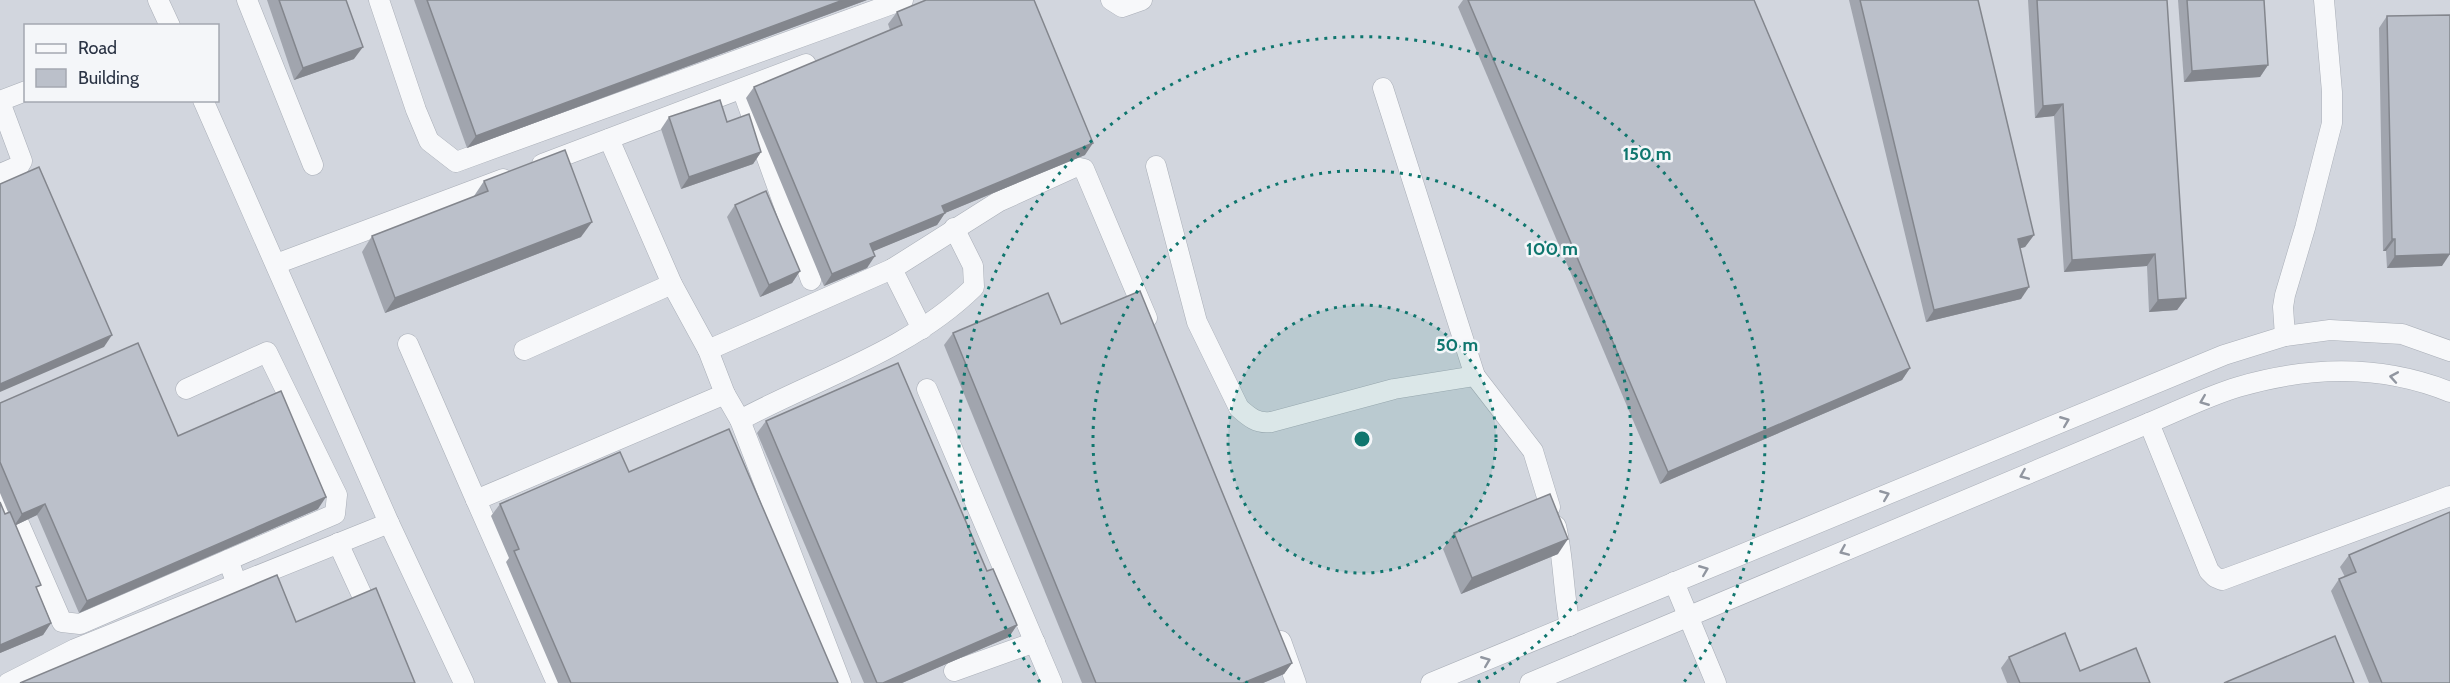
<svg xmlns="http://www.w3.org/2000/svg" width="2450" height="683" font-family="Cabin,sans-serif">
	<rect width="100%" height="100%" fill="#e4e7ec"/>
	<path fill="#d2d6de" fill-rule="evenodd" d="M0,0H2450V683H0ZM26,26H218V100H26Z"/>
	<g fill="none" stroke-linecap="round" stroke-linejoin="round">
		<g stroke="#a9aeb7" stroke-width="21">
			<g id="minor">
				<path d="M158,0L170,26"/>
				<path d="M247,0L313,165"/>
				<path d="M379,0L416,110L429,141L456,162L903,0"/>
				<path d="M1111,0L1122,7L1142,0"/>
				<path d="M1383,88L1475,376"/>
				<path d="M742,89L811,280"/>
				<path d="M203,100L389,523L464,683"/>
				<path d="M0,101L26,91"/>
				<path d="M0,102L22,161L19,166L0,174"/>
				<path d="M542,164L806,64"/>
				<path d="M1156,166L1197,322L1239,408C1249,417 1257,424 1271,422L1394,389L1475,376L1533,451L1550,507"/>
				<path d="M276,264L503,179"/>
				<path d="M892,269L922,329"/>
				<path d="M2285,336L2283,307L2285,295L2305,228L2332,123V92L2324,0"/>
				<path d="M408,344L476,500"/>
				<path d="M524,350L672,284"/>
				<path d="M708,350L892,269L998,202L1075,167L1084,169L1147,318"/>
				<path d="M186,389L267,352L337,495L335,514L228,560L237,584"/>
				<path d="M927,389L1052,683"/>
				<path d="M725,394L740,420L841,683"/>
				<path d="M740,420C818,378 909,351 974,287L973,266L954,228"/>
				<path d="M2149,423L2209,571L2215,577L2222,580L2450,496"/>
				<path d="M0,480L62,622L80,624L228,560"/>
				<path d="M1556,526C1564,559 1563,592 1570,626"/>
				<path d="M338,543L372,617"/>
				<path d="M1674,582L1716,683"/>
				<path d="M1281,641L1296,683"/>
				<path d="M954,671L1035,642"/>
				<path d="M555,679L476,500L725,394L708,350L672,284L609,139"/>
				<path d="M8,683L75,649L389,523"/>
				<path d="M1431,683L2224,355L2285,336L2330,330L2402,334L2450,351"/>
				<path d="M1530,683L2149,423C2178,411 2208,396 2238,387C2310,366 2380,364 2450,392"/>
			</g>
		</g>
		<use href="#minor" stroke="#f7f8fa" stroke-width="20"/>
	</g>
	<g fill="#a1a5ae">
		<path d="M267,0H346L354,59L294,80Z"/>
		<path d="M414,0H867L467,148Z"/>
		<path d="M1463,0H1754L1910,368L1902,380L1660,484L1458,7Z"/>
		<path d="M1849,0H1978L2034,235L2025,247L2020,248L2021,299L1926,322Z"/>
		<path d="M2028,0H2167L2186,298L2177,310L2149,312L2147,266L2064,272L2054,116L2035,118Z"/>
		<path d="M2178,0H2264L2268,65L2260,77L2184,82Z"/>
		<path d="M897,12L1085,155L945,213L937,225L873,251L867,268L824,286L746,98L754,87L890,30L888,24Z"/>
		<path d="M2387,16L2442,266L2387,268L2386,251H2383L2379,28Z"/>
		<path d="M669,117L727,122L761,152L753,164L681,189L661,129Z"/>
		<path d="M484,181L581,237L385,313L362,252L372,236L474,197V196Z"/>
		<path d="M735,205L800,271L792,283L760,297L727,217Z"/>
		<path d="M1061,324L1292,663L1284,674L1263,683H1082L944,345L953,333Z"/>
		<path d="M0,403L178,436L318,509L79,613L37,515L16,525L37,590L51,623L43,635L0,653V502L5,514L8,512L0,493Z"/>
		<path d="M766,421L987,571L1017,625L1009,637L902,683H864L757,433Z"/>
		<path d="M629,472L838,683H558L506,562L509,558L491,516L500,504Z"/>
		<path d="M1454,533L1558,554L1461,594L1443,549Z"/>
		<path d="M2349,555L2450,683H2369L2331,591L2339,579L2345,577L2340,567Z"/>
		<path d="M2009,657L2080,671L2150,683H2007L2001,668Z"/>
	</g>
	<g fill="#83868d">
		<path d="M843,0H867L467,148L476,136Z"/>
		<path d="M363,47L354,59L294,80L303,68Z"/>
		<path d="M2268,65L2260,77L2184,82L2192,71Z"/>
		<path d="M2063,104L2054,116L2035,118L2043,106Z"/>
		<path d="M1093,143L1085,155L945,213L937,225L862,256L870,244L942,206Z"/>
		<path d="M761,152L753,164L681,189L689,177Z"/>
		<path d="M592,222L581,237L385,313L395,298Z"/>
		<path d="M2034,235L2025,247L2010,251L2018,239Z"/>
		<path d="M2392,239H2395L2386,251H2383Z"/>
		<path d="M2155,254L2147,266L2064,272L2072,260Z"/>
		<path d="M2450,254L2442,266L2387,268L2395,256Z"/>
		<path d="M875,256L867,268L824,286L832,274Z"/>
		<path d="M800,271L792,283L760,297L769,285Z"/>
		<path d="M2029,287L2021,299L1926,322L1934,310Z"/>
		<path d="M2186,298L2177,310L2149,312L2158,300Z"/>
		<path d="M112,335L104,347L0,392V384Z"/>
		<path d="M1910,368L1902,380L1660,484L1668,472Z"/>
		<path d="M326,497L318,509L79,613L87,601Z"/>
		<path d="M45,504L37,515L14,526L22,514Z"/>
		<path d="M1568,539L1558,554L1461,594L1472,578Z"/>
		<path d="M51,623L43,635L0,653V645Z"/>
		<path d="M1017,625L1009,637L902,683H883Z"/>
		<path d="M1292,663L1284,674L1263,683H1243Z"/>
	</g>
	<g fill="#bbc0ca" stroke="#83868d" stroke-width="1.5">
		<path d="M279,0H346L363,47L303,68Z"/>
		<path d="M427,0H843L476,136Z"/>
		<path d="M926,0H1034L1093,143L942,206L945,213L870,244L875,256L832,274L754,87L902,25L897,12Z"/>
		<path d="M1468,0H1754L1910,368L1668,472Z"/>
		<path d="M1860,0H1978L2034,235L2018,239L2029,287L1934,310Z"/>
		<path d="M2037,0H2167L2186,298L2158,300L2155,254L2072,260L2063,104L2043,106Z"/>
		<path d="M2187,0H2264L2268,65L2192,71Z"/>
		<path d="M2450,15V254L2395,256V239H2392L2387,16Z"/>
		<path d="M720,100L727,122L749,114L761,152L689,177L669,117Z"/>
		<path d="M565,150L592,222L395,298L372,236L488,191L484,181Z"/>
		<path d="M39,167L112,335L0,384V184Z"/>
		<path d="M766,191L800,271L769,285L735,205Z"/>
		<path d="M1140,291L1292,663L1243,683H1096L953,333L1048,293L1061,324Z"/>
		<path d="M138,343L178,436L281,391L326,497L87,601L45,504L22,514L0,462V403Z"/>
		<path d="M898,363L987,571L993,569L1017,625L883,683H877L766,421Z"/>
		<path d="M729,429L838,683H571L514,551L519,549L500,504L620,452L629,472Z"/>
		<path d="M1550,494L1568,539L1472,578L1454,533Z"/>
		<path d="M0,502L5,514L10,512L41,585L36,587L51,623L0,645Z"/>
		<path d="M2450,512V683H2382L2339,579L2356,572L2349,555Z"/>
		<path d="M277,575L296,622L376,588L415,683H20Z"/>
		<path d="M2065,633L2080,671L2136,648L2150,683H2020L2009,657Z"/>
		<path d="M2335,636L2354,683H2224Z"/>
	</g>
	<defs><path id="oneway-chevron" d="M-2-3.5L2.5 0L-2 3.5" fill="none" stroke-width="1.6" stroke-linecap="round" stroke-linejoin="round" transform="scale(1.5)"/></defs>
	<g stroke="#9196a0">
		<use href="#oneway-chevron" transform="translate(2394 377) rotate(-170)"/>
		<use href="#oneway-chevron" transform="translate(2204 401) rotate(158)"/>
		<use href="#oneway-chevron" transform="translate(2065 421) rotate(-22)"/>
		<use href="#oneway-chevron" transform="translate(2024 475) rotate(157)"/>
		<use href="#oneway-chevron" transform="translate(1885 495) rotate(-22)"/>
		<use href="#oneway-chevron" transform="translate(1844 551) rotate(157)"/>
		<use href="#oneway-chevron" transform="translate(1704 570) rotate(-22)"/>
		<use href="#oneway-chevron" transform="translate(1486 661) rotate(-22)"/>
	</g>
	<circle cx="1362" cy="439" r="134" fill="#0f766e" fill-opacity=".12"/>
	<g fill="none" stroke="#0f766e" stroke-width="3" stroke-dasharray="3 6">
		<circle cx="1362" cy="439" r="134"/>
		<path d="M1248 683A269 269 0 1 1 1476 683"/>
		<path d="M1040 682A403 403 0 1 1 1684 682"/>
	</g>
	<circle cx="1362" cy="439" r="9" fill="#0f766e" stroke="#f4f6f9" stroke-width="3"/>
	<g font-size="18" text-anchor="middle" font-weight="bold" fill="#0f766e" stroke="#f4f6f9" stroke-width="5" stroke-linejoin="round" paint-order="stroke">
		<text x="1647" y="160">150 m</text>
		<text x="1552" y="255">100 m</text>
		<text x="1457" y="351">50 m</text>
	</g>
	<rect x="24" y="24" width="195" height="78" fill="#f4f6f9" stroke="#a4a8b1" stroke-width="1.5"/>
	<rect x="36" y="44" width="30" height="9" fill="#f7f8fa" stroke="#a4a8b1" stroke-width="1.5"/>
	<text x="78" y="54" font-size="18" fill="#2b3445">Road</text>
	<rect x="36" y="69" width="30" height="18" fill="#bbc0ca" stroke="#a4a8b1" stroke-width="1.5"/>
	<text x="78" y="84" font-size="18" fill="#2b3445">Building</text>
</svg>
